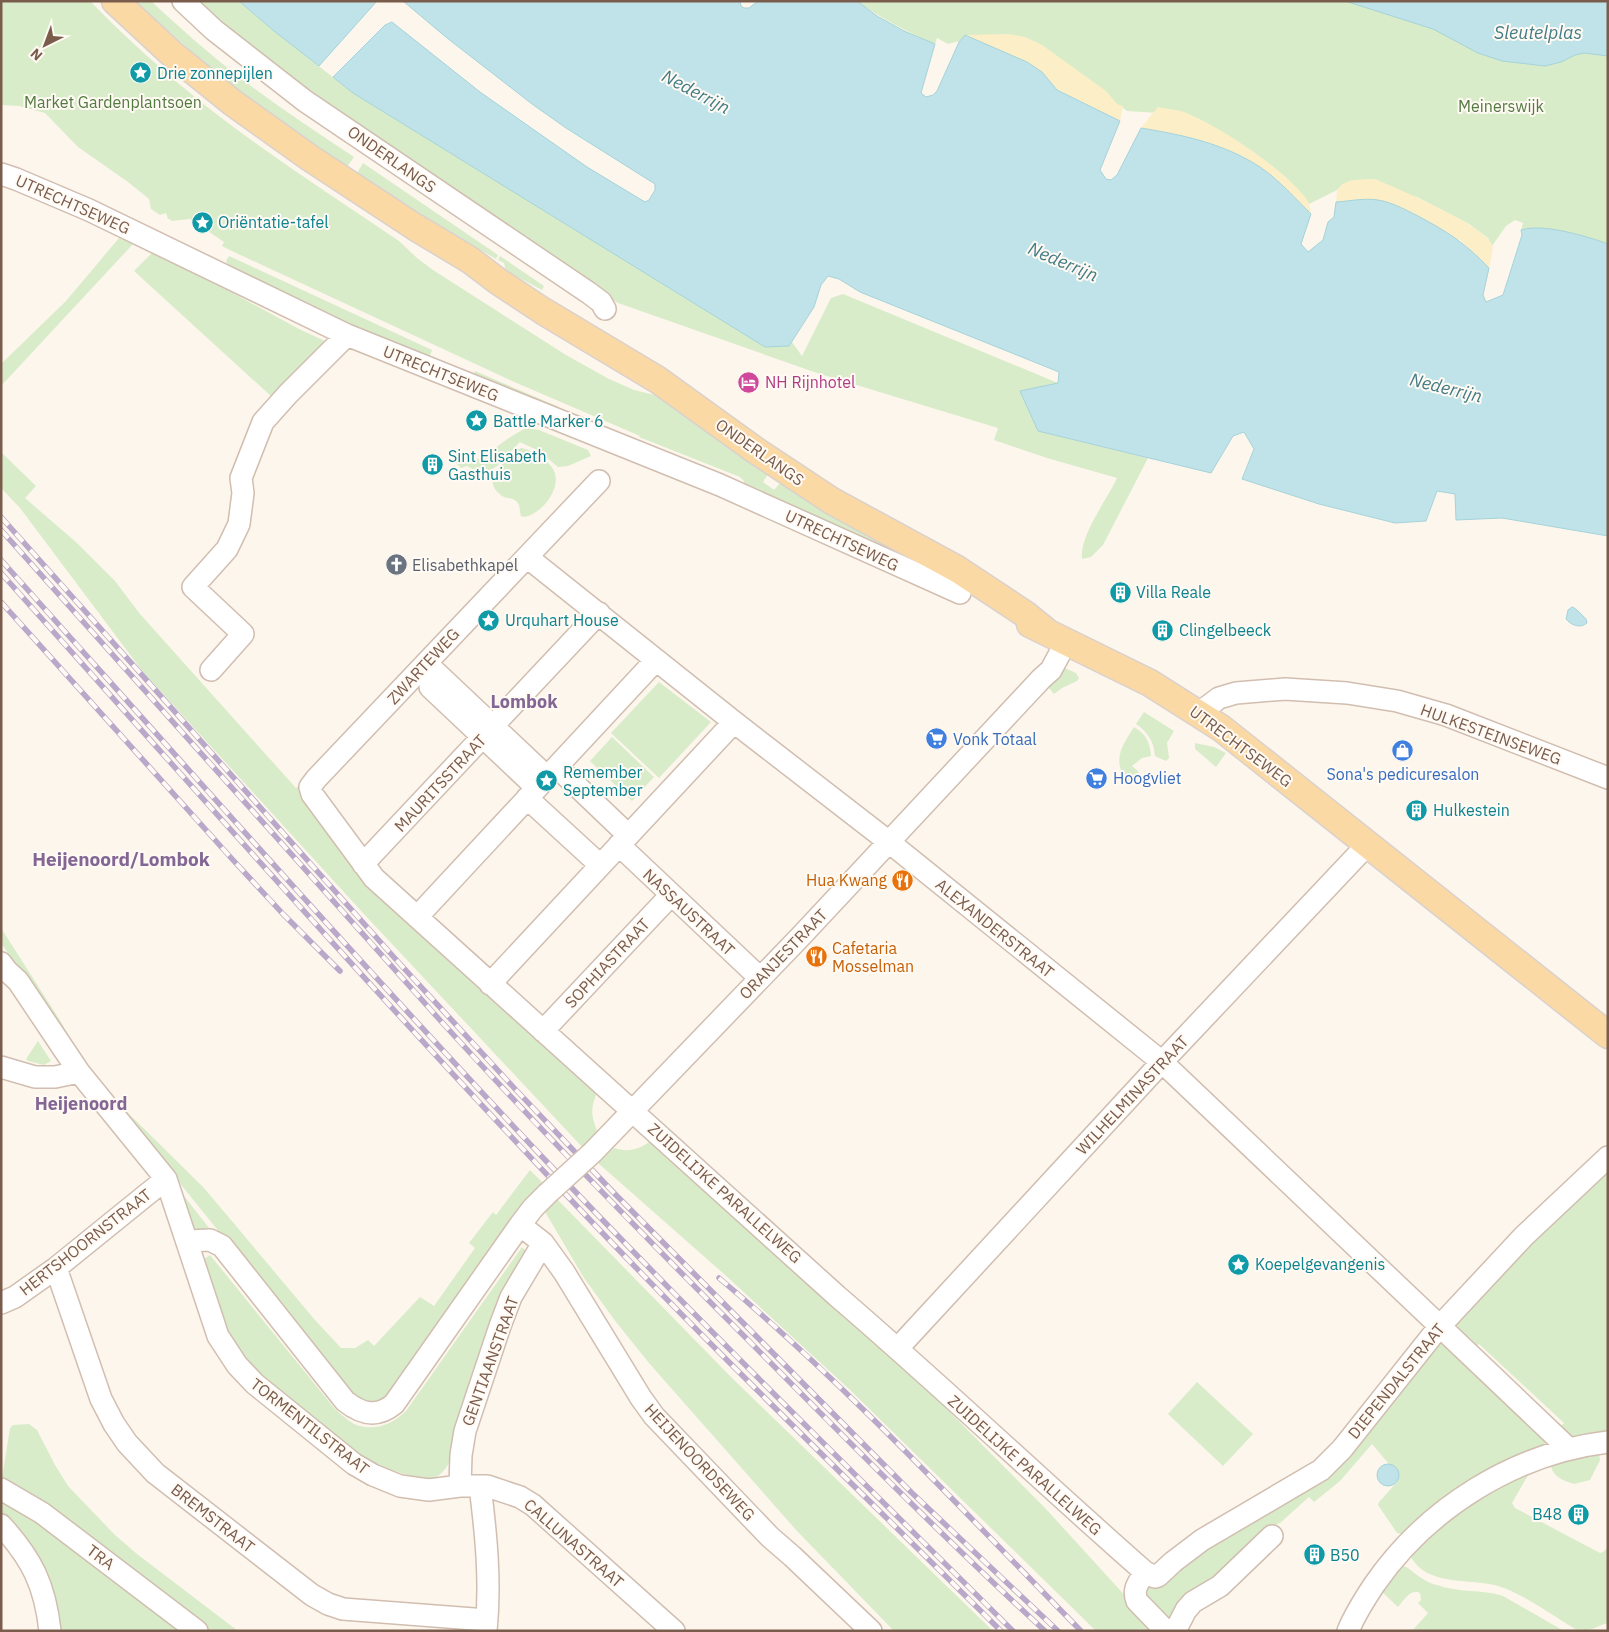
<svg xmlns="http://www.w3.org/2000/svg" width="1609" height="1632" viewBox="0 0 1609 1632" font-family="'IBM Plex Sans',sans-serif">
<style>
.green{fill:#d8ecc9}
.sand{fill:#fcefc7}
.water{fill:#bfe3e8;stroke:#a5d3da}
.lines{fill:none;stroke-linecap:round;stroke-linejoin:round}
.minor-casing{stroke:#d1beb0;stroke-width:24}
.major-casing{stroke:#dad1cd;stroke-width:29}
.minor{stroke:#fff;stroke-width:21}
.major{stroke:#fbd9a5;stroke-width:26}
.rail-casing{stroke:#b9a8c9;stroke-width:5.5}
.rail{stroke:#fffaf3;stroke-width:4;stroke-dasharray:11;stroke-linecap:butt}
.minor-bridge-casing{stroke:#d1beb0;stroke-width:24;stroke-linecap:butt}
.minor-bridge{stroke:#fff;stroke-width:21}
.labels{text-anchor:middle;stroke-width:4;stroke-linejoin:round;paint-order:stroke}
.culture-label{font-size:16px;fill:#0d838f;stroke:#fffaf3;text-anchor:start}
.park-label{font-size:16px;fill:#537a41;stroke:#fffaf3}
.street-label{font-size:16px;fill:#7a5c4d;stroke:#fffaf3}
.hotel-label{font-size:16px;fill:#b23c85;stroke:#fffaf3;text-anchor:start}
.worship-label{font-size:16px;fill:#5b616d;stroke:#fffaf3;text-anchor:start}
.shop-label{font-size:16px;fill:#366cbe;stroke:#fffaf3;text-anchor:start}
.food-label{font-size:16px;fill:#c56008;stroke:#fffaf3;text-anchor:end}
.water-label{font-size:18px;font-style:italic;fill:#437c86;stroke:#fffaf3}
.neighbourhood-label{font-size:18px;font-weight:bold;fill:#846695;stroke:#fffaf3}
.quarter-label{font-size:19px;font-weight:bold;fill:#846695;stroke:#fffaf3}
</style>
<rect width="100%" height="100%" fill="#fdf6ec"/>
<path class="green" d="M1 1H90C126 38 165 73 206 106 267 154 334 197 399 241L417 258 433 270 566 355 609 379 634 390 663 397 768 474 763 482 774 490 780 483 849 525 919 563C860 538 804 508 744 484V481L740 477 639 437 640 436 512 381 236 253 222 246 224 242 190 219 171 221 170 219H168L166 213 160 215 151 209 149 199 128 182 78 147 45 113 19 106 1 105Z
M135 1H151C179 27 208 53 238 76 275 105 315 131 354 157L347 167 219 76Z
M193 1H239L274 31 353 93 765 347 789 346 792 342 802 356 831 298 843 294 1058 383 1038 431 1148 458 1103 545 1091 557 1082 559C1079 536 1107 500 1117 478L1047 458 994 440 998 428 817 373 618 303 344 120Z
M857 1H1608V244C1586 236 1543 223 1521 230L1523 223 1515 220 1506 226 1492 246 1488 238 1469 224 1417 197 1343 184 1337 190 1309 204 1304 196 1175 114 1127 111 1119 105 975 37 948 44 937 38 935 44C907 32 882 19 857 1Z
M363 163 498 255 496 259 436 224 357 173Z
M119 238 133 244 1 386V364L66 301Z
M152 253 229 291 299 329 325 341 320 354 272 397 134 271Z
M229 256 432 350 429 359 372 335 229 268 226 261Z
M500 256 544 286 542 290 506 271 504 263 498 260Z
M475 371 559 407 554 409 473 376Z
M527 428 539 430 588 450 591 456 568 466 558 467 539 451 520 442 497 466 486 473 478 472 467 466 461 468 456 463C464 459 475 462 483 457 498 447 510 435 527 428Z
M521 448C528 449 533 452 539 457 542 459 548 462 551 466 566 484 543 514 524 517L521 516C519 511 521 505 516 501 512 497 507 499 502 496 479 479 504 464 517 450Z
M1 452 36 486 25 498 77 543 115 581 140 614 296 788 299 785 315 807 599 1088C590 1108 590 1115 599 1135L585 1150 363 913 143 672 20 508 1 488Z
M1060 666 1076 673 1079 678 1077 681 1062 688 1054 694 1047 686Z
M659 682 711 722 659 778 611 733Z
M1144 712 1174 731 1167 743 1169 758 1166 761 1155 756C1154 742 1148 732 1136 724Z
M1134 727C1146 734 1150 742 1151 756L1142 758 1132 766 1139 772 1131 784C1110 764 1121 747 1134 727Z
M612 737 654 777 632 801 590 761Z
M1195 743 1214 747 1226 753 1216 767 1195 749Z
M1 928 61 1022 78 1051 77 1053 1 943Z
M38 1041 51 1061 44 1065 28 1061 26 1059Z
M117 1102 204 1188 315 1320 341 1348H355L368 1340 374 1346 420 1297 434 1306 475 1248 469 1243 493 1212 496 1215 530 1170 545 1185 390 1401C372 1408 364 1405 349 1393L166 1166 114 1106Z
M654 1138 906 1368 1046 1509 1129 1600 1161 1631H1096L849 1389 724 1274 598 1163 614 1148C629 1153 642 1149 654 1138Z
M1608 1165V1436C1588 1437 1574 1442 1558 1429L1564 1423 1479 1344 1473 1350 1449 1328 1500 1268Z
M184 1196 213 1233 199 1232 192 1228 182 1197Z
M556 1198 732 1378 993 1631H894L797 1531 649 1363 616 1322 584 1278 544 1210Z
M522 1247 527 1252 454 1452C450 1460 446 1472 436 1477 422 1483 379 1466 365 1459L260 1376 241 1357 225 1331 201 1261 210 1255 335 1409C341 1414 347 1420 354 1424 373 1432 392 1425 406 1411Z
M1439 1335 1546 1439 1543 1450 1407 1535 1397 1533 1378 1505 1379 1502 1397 1482 1399 1473 1392 1465 1389 1464 1372 1444 1340 1481 1314 1502 1309 1497 1280 1523 1277 1524 1218 1583 1170 1622 1141 1592 1143 1587 1306 1486Z
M1197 1382 1253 1434 1223 1466 1168 1414Z
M29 1424 37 1430 55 1465 68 1486 115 1535 137 1554 238 1631H206L1 1484 10 1428 13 1425Z
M1599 1454 1600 1460 1590 1480 1574 1484C1564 1481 1554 1477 1551 1467L1556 1460Z
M1531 1470 1512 1503 1515 1508 1600 1553 1603 1552 1608 1547V1623C1592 1627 1595 1632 1575 1629 1552 1615 1529 1598 1504 1588 1475 1576 1425 1590 1409 1553L1452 1513Z
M1 1495 188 1631H53L1 1518Z
M1400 1565C1410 1567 1414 1574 1423 1579 1427 1582 1432 1584 1437 1585 1458 1593 1482 1589 1503 1596L1564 1631H1412L1428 1613 1418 1603 1421 1600 1420 1593C1411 1588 1404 1600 1398 1607L1379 1589Z"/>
<path class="sand" d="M1008 34 1025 37 1042 45 1106 91 1118 105 1123 106 1120 121 1057 90 1042 72 965 35Z
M1158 107C1166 109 1176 109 1184 112 1219 126 1281 167 1304 196 1309 201 1310 207 1311 214 1295 198 1279 180 1260 167 1223 143 1183 135 1141 128Z
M1375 179C1396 188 1486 226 1492 245 1494 251 1490 261 1489 268L1460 240 1343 202H1336C1337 198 1336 193 1338 190 1344 177 1364 180 1375 179Z"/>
<path class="water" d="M239 1H377L319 66 274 31Z
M403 1H740L741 6 744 8H749L758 1H857L877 16 904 31 935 44 921 93 926 97 933 95 937 91 959 42 965 35 1027 62 1042 72 1057 90 1120 121 1100 170 1106 179 1111 180 1117 175 1141 128C1183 135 1223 143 1260 167 1279 180 1295 198 1311 214L1301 244 1308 252 1323 240 1328 222 1334 217 1336 202C1352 201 1367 197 1383 201 1395 204 1406 210 1418 216 1448 232 1465 243 1489 268L1483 295 1486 302 1503 295 1522 235 1521 230C1543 223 1586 236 1608 244V536L1502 518 1456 520 1455 494 1437 491 1426 521 1395 523 1319 504 1242 479 1254 449 1244 432 1233 436 1211 473 1038 431 1020 391 1058 383 1059 372 860 292 839 279 828 276 821 285 814 307 789 346 765 347 353 93 333 77 385 25 392 22 480 92 587 167 645 202 649 200 655 190V184L566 128 532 104 447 38Z
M1345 1H1608V56L1584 53 1575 55 1561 62 1545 66 1502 61 1478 53 1433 29Z
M1572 607C1575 607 1583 616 1586 619L1587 623C1580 629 1571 625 1566 619L1568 610Z
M1377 1475a11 11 0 1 1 22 0a11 11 0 1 1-22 0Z"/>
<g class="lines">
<defs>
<path id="minor" d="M183 1 214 30 305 101 589 293 601 302 605 309
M1 174 16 179 89 210 347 335 720 485 960 593
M599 481 316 779 310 787 312 794 374 878 837 1296C942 1386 1041 1481 1145 1572L1155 1577 1158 1576 1173 1562 1202 1540 1321 1470 1342 1449 1439 1327 1524 1236 1608 1157
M527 557 734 722 889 842 1162 1062 1569 1449
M426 663 547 777
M211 670 243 634 193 587 227 549 239 524 243 493 241 478 263 422 288 394 347 335
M430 687 537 788
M1199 713 1219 698 1236 693 1285 689 1347 693 1397 701 1446 715 1608 778
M557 767 628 835
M527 798 600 865
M619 845 760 978
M363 864 599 613
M417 917 656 660
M1 963 7 971 18 981 79 1072 166 1179 218 1336 237 1365 255 1384 354 1464 373 1475 400 1486 429 1490 460 1486H487L520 1497 533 1505 674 1631
M490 984 734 722
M543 1031 671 895
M1 1067 35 1077H55L79 1072
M593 1152 802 935 1041 679 1051 670 1066 642
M520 1225 543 1243 564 1272 641 1398 654 1416 770 1537 792 1556 871 1631
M187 1241 210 1240 222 1246 345 1401C361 1414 377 1418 394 1404L520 1225 533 1208 547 1194
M56 1268 101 1399 114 1424 127 1443 155 1473 312 1595 328 1604 343 1609 487 1620
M1 1303 15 1297 56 1268 166 1179
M898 1348 1162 1062 1368 844
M460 1486 461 1455 465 1431 500 1326 511 1297 543 1243
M480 1486C486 1534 491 1582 486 1631
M1 1489 42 1513 197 1631
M1 1525C32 1559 45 1585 50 1631
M1145 1572C1139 1582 1132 1589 1137 1601L1166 1631
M1175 1631 1186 1610 1193 1602 1220 1586 1272 1536
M1348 1631C1355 1614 1364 1600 1374 1585 1427 1508 1515 1453 1608 1442"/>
<path id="major" d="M115 1 171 53 233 103 310 158 415 227 470 260 499 282 543 311 658 380 755 450 832 501 957 569 1025 614 1046 631
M1030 624 1150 683 1221 728 1608 1035"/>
</defs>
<use href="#minor" class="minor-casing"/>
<use href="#major" class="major-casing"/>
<use href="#minor" class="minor"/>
<use href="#major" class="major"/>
<defs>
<path id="rail" d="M1 517 400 964 516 1090 615 1194 912 1493 1058 1631
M1 530 439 1019C540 1130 645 1237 751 1343 848 1441 944 1538 1045 1631
M1 560C182 762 362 966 548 1163 700 1323 857 1476 1013 1631
M1 573C190 784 377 996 572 1201 711 1348 857 1488 1001 1631
M1 602 233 860 283 914 340 971
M719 1278C848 1386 963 1511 1081 1631"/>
</defs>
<use href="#rail" class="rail-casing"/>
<use href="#rail" class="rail"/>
<defs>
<path id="minor-bridge" d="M547 1194 593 1152"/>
</defs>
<use href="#minor-bridge" class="minor-bridge-casing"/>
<use href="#minor-bridge" class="minor-bridge"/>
</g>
<defs>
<symbol id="sight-disc" viewBox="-11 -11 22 22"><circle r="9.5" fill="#0f9aa8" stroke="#fffaf3"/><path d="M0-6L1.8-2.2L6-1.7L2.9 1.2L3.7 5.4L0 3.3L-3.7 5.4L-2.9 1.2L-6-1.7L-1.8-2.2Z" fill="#fff"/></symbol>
<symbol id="hotel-disc" viewBox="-11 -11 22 22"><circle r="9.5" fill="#d1479c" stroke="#fffaf3"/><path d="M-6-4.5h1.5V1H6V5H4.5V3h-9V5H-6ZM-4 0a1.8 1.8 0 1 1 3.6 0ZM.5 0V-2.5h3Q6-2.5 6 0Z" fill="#fff"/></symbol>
<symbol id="building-disc" viewBox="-11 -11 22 22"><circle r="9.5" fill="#0f9aa8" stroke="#fffaf3"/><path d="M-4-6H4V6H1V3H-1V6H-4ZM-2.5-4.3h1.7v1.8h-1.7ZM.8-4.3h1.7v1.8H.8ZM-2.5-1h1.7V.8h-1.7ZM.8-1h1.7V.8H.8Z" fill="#fff"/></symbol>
<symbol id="church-disc" viewBox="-11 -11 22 22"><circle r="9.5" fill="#6b7280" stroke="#fffaf3"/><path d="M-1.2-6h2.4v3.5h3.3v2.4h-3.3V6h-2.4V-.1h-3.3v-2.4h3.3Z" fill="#fff"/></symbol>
<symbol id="supermarket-disc" viewBox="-11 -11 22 22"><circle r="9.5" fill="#3f7fe0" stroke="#fffaf3"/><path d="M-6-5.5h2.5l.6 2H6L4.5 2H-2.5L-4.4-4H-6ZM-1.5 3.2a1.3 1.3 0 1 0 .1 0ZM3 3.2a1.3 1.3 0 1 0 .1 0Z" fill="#fff"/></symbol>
<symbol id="shop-disc" viewBox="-11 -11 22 22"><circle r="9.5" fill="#3f7fe0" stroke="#fffaf3"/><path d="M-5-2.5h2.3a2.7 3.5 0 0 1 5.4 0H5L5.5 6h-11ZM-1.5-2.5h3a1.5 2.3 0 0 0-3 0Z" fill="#fff"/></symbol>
<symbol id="restaurant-disc" viewBox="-11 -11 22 22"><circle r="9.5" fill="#e8710a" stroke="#fffaf3"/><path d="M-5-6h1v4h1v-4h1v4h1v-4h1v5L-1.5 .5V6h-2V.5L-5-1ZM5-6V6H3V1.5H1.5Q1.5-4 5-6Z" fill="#fff"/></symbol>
</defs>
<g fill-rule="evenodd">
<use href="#sight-disc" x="128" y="60" width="25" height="25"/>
<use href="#sight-disc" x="190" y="210" width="25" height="25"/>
<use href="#hotel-disc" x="736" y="370" width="25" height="25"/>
<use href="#sight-disc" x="464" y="408" width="25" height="25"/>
<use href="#building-disc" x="420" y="452" width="25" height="25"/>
<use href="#church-disc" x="384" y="552" width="25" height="25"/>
<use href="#building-disc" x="1108" y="580" width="25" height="25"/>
<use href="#sight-disc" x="476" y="608" width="25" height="25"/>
<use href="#building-disc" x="1150" y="618" width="25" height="25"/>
<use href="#supermarket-disc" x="924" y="726" width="25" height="25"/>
<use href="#shop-disc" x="1390" y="738" width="25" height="25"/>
<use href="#supermarket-disc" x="1084" y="766" width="25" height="25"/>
<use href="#sight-disc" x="534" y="768" width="25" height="25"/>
<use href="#building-disc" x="1404" y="798" width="25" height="25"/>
<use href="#restaurant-disc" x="890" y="868" width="25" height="25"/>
<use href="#restaurant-disc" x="804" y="944" width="25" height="25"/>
<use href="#sight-disc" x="1226" y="1252" width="25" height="25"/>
<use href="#building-disc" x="1566" y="1502" width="25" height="25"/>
<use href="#building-disc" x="1302" y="1542" width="25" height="25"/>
</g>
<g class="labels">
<g class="culture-label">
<text x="157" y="79">Drie zonnepijlen</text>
<text x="218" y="228">Oriëntatie-tafel</text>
<text x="493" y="427">Battle Marker 6</text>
<text x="448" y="462">Sint Elisabeth<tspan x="448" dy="18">Gasthuis</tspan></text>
<text x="1136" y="598">Villa Reale</text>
<text x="505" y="626">Urquhart House</text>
<text x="1179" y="636">Clingelbeeck</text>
<text x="563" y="778">Remember<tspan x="563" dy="18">September</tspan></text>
<text x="1433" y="816">Hulkestein</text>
<text x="1255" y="1270">Koepelgevangenis</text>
<text x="1562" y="1520" text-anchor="end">B48</text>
<text x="1330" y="1561">B50</text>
</g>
<g class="park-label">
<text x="113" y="108">Market Gardenplantsoen</text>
<text x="1501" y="112">Meinerswijk</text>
</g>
<g class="street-label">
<text transform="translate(392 159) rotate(35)" y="6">ONDERLANGS</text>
<text transform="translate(73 204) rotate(24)" y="6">UTRECHTSEWEG</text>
<text transform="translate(441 373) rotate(22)" y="6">UTRECHTSEWEG</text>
<text transform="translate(760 452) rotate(35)" y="6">ONDERLANGS</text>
<text transform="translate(842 540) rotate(25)" y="6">UTRECHTSEWEG</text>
<text transform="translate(423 666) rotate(-47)" y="6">ZWARTEWEG</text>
<text transform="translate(1491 734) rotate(20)" y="6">HULKESTEINSEWEG</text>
<text transform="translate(1241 746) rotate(37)" y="6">UTRECHTSEWEG</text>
<text transform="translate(440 783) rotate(-47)" y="6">MAURITSSTRAAT</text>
<text transform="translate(689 912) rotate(43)" y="6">NASSAUSTRAAT</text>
<text transform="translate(995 928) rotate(39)" y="6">ALEXANDERSTRAAT</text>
<text transform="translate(783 954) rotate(-46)" y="6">ORANJESTRAAT</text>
<text transform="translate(607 963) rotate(-47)" y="6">SOPHIASTRAAT</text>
<text transform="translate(1132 1095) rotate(-47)" y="6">WILHELMINASTRAAT</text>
<text transform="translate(725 1193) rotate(42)" y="6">ZUIDELIJKE PARALLELWEG</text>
<text transform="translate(85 1242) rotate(-38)" y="6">HERTSHOORNSTRAAT</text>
<text transform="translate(490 1361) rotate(-70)" y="6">GENTIAANSTRAAT</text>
<text transform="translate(1396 1381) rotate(-51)" y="6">DIEPENDALSTRAAT</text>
<text transform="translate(310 1426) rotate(38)" y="6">TORMENTILSTRAAT</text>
<text transform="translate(700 1462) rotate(47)" y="6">HEIJENOORDSEWEG</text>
<text transform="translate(1025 1465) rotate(42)" y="6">ZUIDELIJKE PARALLELWEG</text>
<text transform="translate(213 1518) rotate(38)" y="6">BREMSTRAAT</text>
<text transform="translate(574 1543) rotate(41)" y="6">CALLUNASTRAAT</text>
<text transform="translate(101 1557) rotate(37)" y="6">TRA</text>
</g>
<g class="hotel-label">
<text x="765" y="388">NH Rijnhotel</text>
</g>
<g class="worship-label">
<text x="412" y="571">Elisabethkapel</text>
</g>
<g class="shop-label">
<text x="953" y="745">Vonk Totaal</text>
<text x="1403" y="780" text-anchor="middle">Sona's pedicuresalon</text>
<text x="1113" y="784">Hoogvliet</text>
</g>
<g class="food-label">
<text x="887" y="886">Hua Kwang</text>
<text x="832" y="954" text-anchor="start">Cafetaria<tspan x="832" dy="18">Mosselman</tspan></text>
</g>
<g class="water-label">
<text x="1538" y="39">Sleutelplas</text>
<text transform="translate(696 92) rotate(28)" y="6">Nederrijn</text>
<text transform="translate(1063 262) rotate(23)" y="6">Nederrijn</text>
<text transform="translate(1446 388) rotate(14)" y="6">Nederrijn</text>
</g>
<g class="neighbourhood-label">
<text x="524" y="708">Lombok</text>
<text x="81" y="1110">Heijenoord</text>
</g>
<g class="quarter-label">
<text x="121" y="866">Heijenoord/Lombok</text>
</g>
</g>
<rect width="1609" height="1632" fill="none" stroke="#7a5c4d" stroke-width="5"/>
<g transform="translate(45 45) rotate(222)" stroke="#fffaf3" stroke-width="4" paint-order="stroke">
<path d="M0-4L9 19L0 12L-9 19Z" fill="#7a5c4d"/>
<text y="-8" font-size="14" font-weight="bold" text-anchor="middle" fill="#7a5c4d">N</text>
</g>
</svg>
